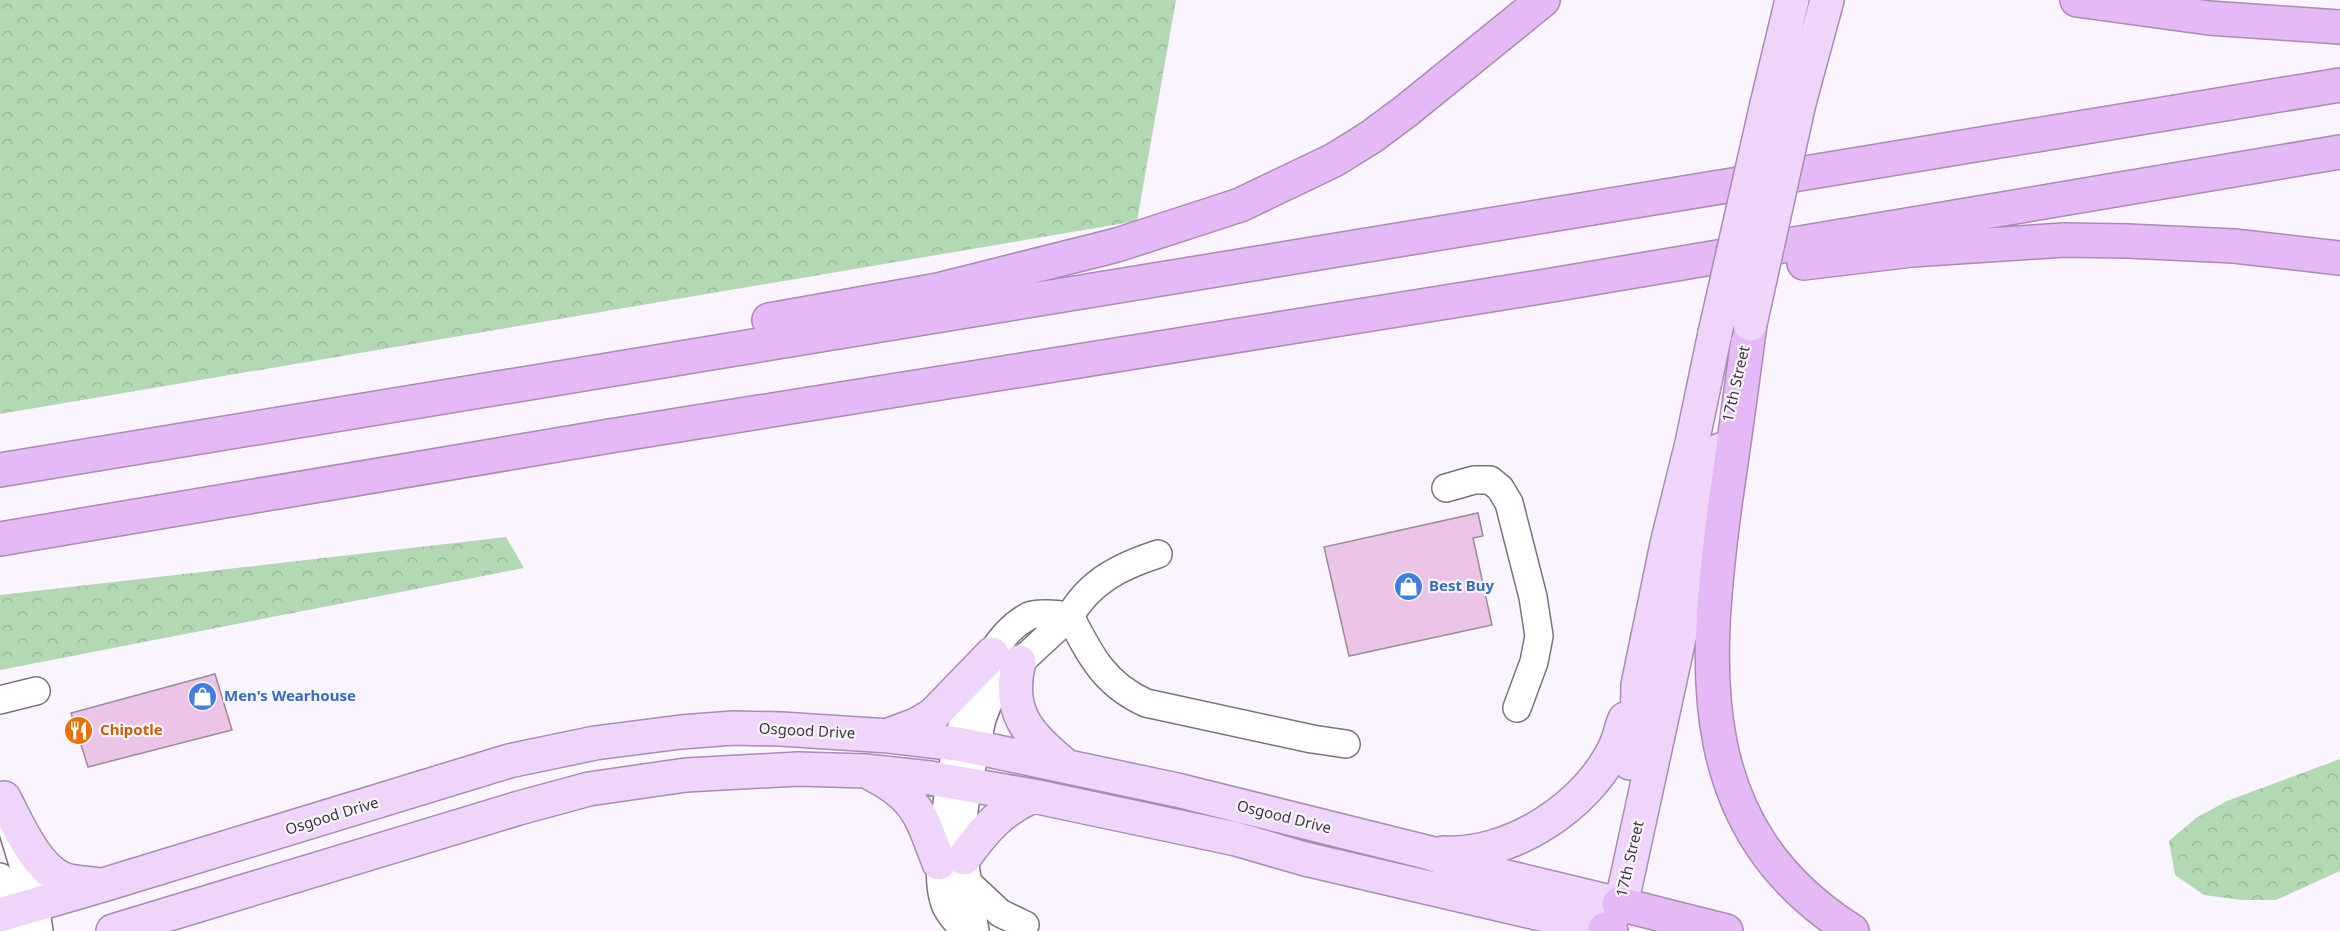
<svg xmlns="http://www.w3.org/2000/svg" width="2340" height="931" viewBox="0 0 2340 931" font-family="'Noto Sans',sans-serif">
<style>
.forest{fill:url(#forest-crowns)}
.building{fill:#ebc4e7;stroke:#988d97;stroke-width:1.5}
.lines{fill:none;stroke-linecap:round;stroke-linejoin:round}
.minor-casing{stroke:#7a737f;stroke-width:30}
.major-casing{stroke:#a88cb4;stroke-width:36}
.highway-casing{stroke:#a88cb4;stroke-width:36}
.minor{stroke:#fff;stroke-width:27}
.major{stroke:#efd5f9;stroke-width:33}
.highway{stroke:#e4b9f5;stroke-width:33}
.major-bridge-casing{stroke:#a88cb4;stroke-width:36;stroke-linecap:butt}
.major-bridge{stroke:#efd5f9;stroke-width:33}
.labels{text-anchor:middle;stroke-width:4.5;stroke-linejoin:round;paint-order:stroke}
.street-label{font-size:15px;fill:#3a373c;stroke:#faf4ff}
.shop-label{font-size:15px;font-weight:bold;fill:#366cbe;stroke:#faf4ff;text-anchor:start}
.food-label{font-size:15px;font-weight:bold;fill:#c56008;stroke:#faf4ff;text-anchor:start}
</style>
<defs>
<pattern id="forest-crowns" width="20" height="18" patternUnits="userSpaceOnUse" patternTransform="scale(1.5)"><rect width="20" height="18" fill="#b3d8b4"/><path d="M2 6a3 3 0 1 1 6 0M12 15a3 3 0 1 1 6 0" fill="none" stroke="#9bba9c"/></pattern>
</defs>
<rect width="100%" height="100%" fill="#faf4ff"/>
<path class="forest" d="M0 0H1176L1137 221 0 414Z
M506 537 524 568 0 670V595Z
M2340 759V871L2276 900H2242L2204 895 2175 875 2169 841 2196 818 2227 801Z"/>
<path class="building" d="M1478 513 1483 536 1473 538 1492 625 1349 656 1324 547Z
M215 674 232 730 88 767 71 713Z"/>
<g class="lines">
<defs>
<path id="minor" d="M1446 488 1474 480H1490L1500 488 1509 503 1533 597 1539 636 1534 662 1517 708
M1158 554C1121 566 1090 581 1070 616 1090 655 1104 684 1146 703L1312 739 1346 744
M0 700 36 691
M12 828 35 904 39 931
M0 877 11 911 14 931
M968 883 1000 913 1025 925
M965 931C958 923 947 912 944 901 938 880 941 860 943 838 949 776 967 648 1029 616 1037 612 1061 615 1070 616
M975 931 973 919 968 904V883L960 837 968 784 982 719 992 693 1004 677 1070 616"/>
<path id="major" d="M1799 103 1827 0
M1767 104 1792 0
M1019 662C1006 712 1029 736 1065 765
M889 735 916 725 933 715 992 654
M1630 763 1637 733 1638 685 1667 544 1692 443 1715 333
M872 774C919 798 921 817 939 863
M4 798C17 823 37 871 66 880 76 883 88 883 99 885
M1443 853C1510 857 1589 806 1616 745 1620 737 1621 727 1625 719
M964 858C984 830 1001 810 1033 796
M0 915 103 885 509 761 595 743 681 732 733 728 781 729 889 736 957 744 993 751 1177 790 1430 853 1486 872 1619 904
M1609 922 1619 904 1625 887 1720 450
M113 931 519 808 589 789 686 775 798 769 865 771 930 778 1033 796 1236 839 1305 859 1605 929"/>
<path id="highway" d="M2077 0 2209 18 2340 27
M1804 263 1912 250 2064 240 2127 241 2234 246 2340 258
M769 320 938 290 1117 245 1240 205 1334 160 1371 137 1406 111 1543 0
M1750 324C1742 384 1734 444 1725 504 1703 671 1691 829 1852 931
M0 470 2340 85
M0 539 610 436 1546 286 2340 152
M1619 904 1726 931
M1605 929 1611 931"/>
</defs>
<use href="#minor" class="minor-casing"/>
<use href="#major" class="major-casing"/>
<use href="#highway" class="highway-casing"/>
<use href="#minor" class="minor"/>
<use href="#major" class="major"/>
<use href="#highway" class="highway"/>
<defs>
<path id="major-bridge" d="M1750 324 1799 103
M1715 333 1767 104"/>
</defs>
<use href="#major-bridge" class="major-bridge-casing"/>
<use href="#major-bridge" class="major-bridge"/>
</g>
<defs>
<symbol id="shop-disc" viewBox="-11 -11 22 22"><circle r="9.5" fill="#3f7fe0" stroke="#faf4ff"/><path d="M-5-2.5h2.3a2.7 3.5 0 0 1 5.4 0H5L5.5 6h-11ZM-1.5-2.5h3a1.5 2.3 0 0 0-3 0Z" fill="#fff"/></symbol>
<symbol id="restaurant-disc" viewBox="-11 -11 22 22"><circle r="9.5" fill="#e8710a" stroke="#faf4ff"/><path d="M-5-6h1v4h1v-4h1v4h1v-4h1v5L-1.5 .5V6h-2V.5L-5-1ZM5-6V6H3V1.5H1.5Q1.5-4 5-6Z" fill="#fff"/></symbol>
</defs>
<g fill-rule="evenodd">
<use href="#shop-disc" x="1392" y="570" width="33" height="33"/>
<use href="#shop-disc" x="186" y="680" width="33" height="33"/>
<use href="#restaurant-disc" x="62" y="714" width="33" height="33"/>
</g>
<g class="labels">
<g class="street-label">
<text transform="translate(1736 384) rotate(-77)" y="5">17th Street</text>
<text transform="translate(807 731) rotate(3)" y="5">Osgood Drive</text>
<text transform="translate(332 816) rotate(-17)" y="5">Osgood Drive</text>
<text transform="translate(1284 817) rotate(14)" y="5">Osgood Drive</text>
<text transform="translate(1630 859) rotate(-77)" y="5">17th Street</text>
</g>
<g class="shop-label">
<text x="1429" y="591">Best Buy</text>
<text x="224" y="701">Men's Wearhouse</text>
</g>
<g class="food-label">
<text x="100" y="735">Chipotle</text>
</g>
</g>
</svg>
